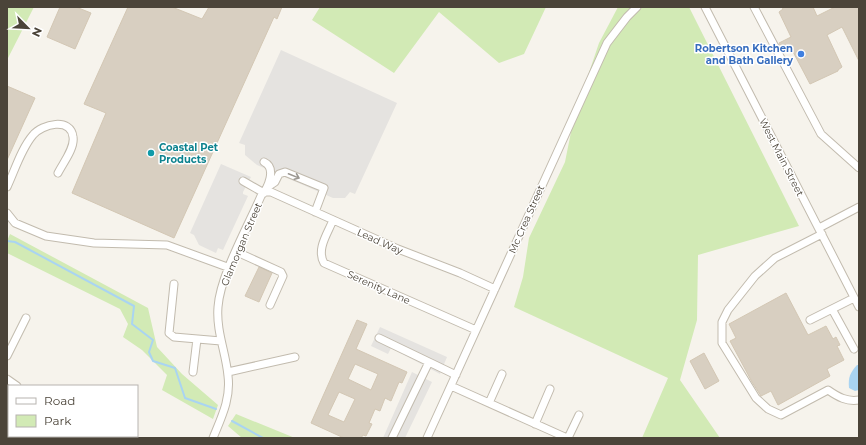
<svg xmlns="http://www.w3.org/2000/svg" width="866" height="445" viewBox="0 0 866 445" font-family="Montserrat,sans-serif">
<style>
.green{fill:#d2eab5}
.parking{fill:#e5e3e0}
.water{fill:#a9d4f2}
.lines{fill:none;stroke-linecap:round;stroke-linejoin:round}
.stream{stroke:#a9d4f2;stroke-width:2}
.building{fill:#d8cfc1;stroke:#d3c7b4;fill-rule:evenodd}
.minor-casing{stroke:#c2bbae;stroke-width:9}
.minor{stroke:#fff;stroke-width:7}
.oneway{stroke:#9c9892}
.shop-dot{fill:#3f7fe0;stroke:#fff;stroke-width:1.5}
.culture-dot{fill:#0f9aa8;stroke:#fff;stroke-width:1.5}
.labels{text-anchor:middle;stroke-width:3;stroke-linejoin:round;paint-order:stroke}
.shop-label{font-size:10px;font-weight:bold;fill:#366cbe;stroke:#fff;text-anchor:end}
.culture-label{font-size:10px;font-weight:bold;fill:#0d838f;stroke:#fff;text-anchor:start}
.street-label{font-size:10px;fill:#4b4439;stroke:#fff}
</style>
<rect width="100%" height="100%" fill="#f6f3ec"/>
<path class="green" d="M7 7H34L7 60Z
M320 7H546L524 54 499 63 439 12 394 73 312 20Z
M618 7H689L799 226 698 255 697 320 680 380 720 438H642L668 378 514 307 523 277 529 238 565 162 574 117 599 43Z
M10 234 148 308 157 347 182 374 218 405 213 419 162 390 167 375 142 350 123 337 128 324 120 309 7 253V241Z
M236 414 295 438H242L228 426Z"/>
<path class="parking" d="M281 50 397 103 355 194 350 192 345 198H333L257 165 245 155V145L239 143Z
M221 164 251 177 243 192V194L248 196 223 250 218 248 216 253 199 245 194 235 190 233Z
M380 327 447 357 440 374 391 348 388 354 371 346Z
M412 372 432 382 405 438H383Z"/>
<path class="water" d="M857 365H859V390L855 391 849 388C848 377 850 373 857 365Z"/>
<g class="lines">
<path class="stream" d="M7 241 15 242 134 306 132 324 153 340 149 352 153 361 175 368 185 398 216 409
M232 421 263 438"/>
</g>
<path class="building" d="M60 7H76L91 13 75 49 47 37Z
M128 7H172L202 19 209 7H282L277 19 274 17 174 238 72 193 106 113 84 104Z
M782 7H813L817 16 835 7H859V61L842 27 827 35 842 67 838 70V71L810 84 791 48 783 52 779 43 791 37 779 12 783 9Z
M7 86 35 98 7 160Z
M259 267 272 273 259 302 245 296Z
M786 293 808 335 826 326 833 339 836 337 840 345 837 346 844 360 827 369 830 376 778 405 771 391 761 396 752 382 730 341 736 338 729 324Z
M357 320 367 324 356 349 407 372 402 383 399 382 391 401 385 398 380 411 375 409 369 423 372 424 366 436 363 435 361 438H344L311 423ZM355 364 378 374 371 390 348 379ZM339 392 355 399 344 422 328 415Z
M704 353 719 381 705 389 690 361Z"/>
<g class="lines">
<defs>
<path id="minor" d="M705 7 859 307
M754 7 821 134 859 168
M243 181 264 193
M269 186 275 182 279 174 285 172 324 188 315 212
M7 187C15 170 21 149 33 135 42 124 71 117 73 137 75 148 63 163 58 173
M265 192H271L398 249 460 273 495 289
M7 213 15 223 46 236 94 243 167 245 230 268
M333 220C328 233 316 249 324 263L476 330
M819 228 859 207
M822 234 775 258 755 276 728 310 722 322V343L756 398 768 409 781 415 828 390C838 397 847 402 859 400
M237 252 281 272 283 276 270 305
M174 284 169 333 174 337 221 341
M832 309 854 349
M810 320 854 298
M379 338 456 375
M7 356 26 318
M193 372 197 339
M228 372 295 357
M7 379 17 386
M451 386 567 438
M489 403 502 374
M535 424 550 389
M105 436 110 438
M213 438C221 418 231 399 228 376 226 353 216 331 218 307 220 276 248 226 261 196 268 188 277 168 264 162
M392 438 429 362
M427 438 607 43 627 17 637 7
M568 438 579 415"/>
</defs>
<use href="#minor" class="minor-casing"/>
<use href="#minor" class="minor"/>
</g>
<defs><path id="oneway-shaft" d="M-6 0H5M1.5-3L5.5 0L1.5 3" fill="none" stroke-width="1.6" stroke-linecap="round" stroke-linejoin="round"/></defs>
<use class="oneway" href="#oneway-shaft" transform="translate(294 176) rotate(22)"/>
<circle class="shop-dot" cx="801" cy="54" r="4"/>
<circle class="culture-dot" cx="151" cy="153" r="4"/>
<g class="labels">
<g class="shop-label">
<text x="793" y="52">Robertson Kitchen<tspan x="793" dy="12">and Bath Gallery</tspan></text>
</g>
<g class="culture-label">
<text x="159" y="151">Coastal Pet<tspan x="159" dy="12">Products</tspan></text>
</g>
<g class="street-label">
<text transform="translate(782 157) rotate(63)" y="4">West Main Street</text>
<text transform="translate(526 219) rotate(-66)" y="4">Mc Crea Street</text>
<text transform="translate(380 241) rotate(24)" y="4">Lead Way</text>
<text transform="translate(241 244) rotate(-67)" y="4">Glamorgan Street</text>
<text transform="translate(379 287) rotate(24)" y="4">Serenity Lane</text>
</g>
</g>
<rect width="866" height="445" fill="none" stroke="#4b4439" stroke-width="16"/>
<rect x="8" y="385" width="130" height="52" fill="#ffffff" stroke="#b7b4b0"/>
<rect x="16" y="398" width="20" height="6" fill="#ffffff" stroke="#b7b4b0"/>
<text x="44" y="405" font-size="12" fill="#4b4439">Road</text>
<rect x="16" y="415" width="20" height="12" fill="#d2eab5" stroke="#b7b4b0"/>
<text x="44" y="425" font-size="12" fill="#4b4439">Park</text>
<g transform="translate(28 28) rotate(114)" stroke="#ffffff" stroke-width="3" paint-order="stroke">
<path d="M0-3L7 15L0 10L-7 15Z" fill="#4b4439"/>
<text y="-6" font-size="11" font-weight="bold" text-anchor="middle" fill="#4b4439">N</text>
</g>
</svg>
